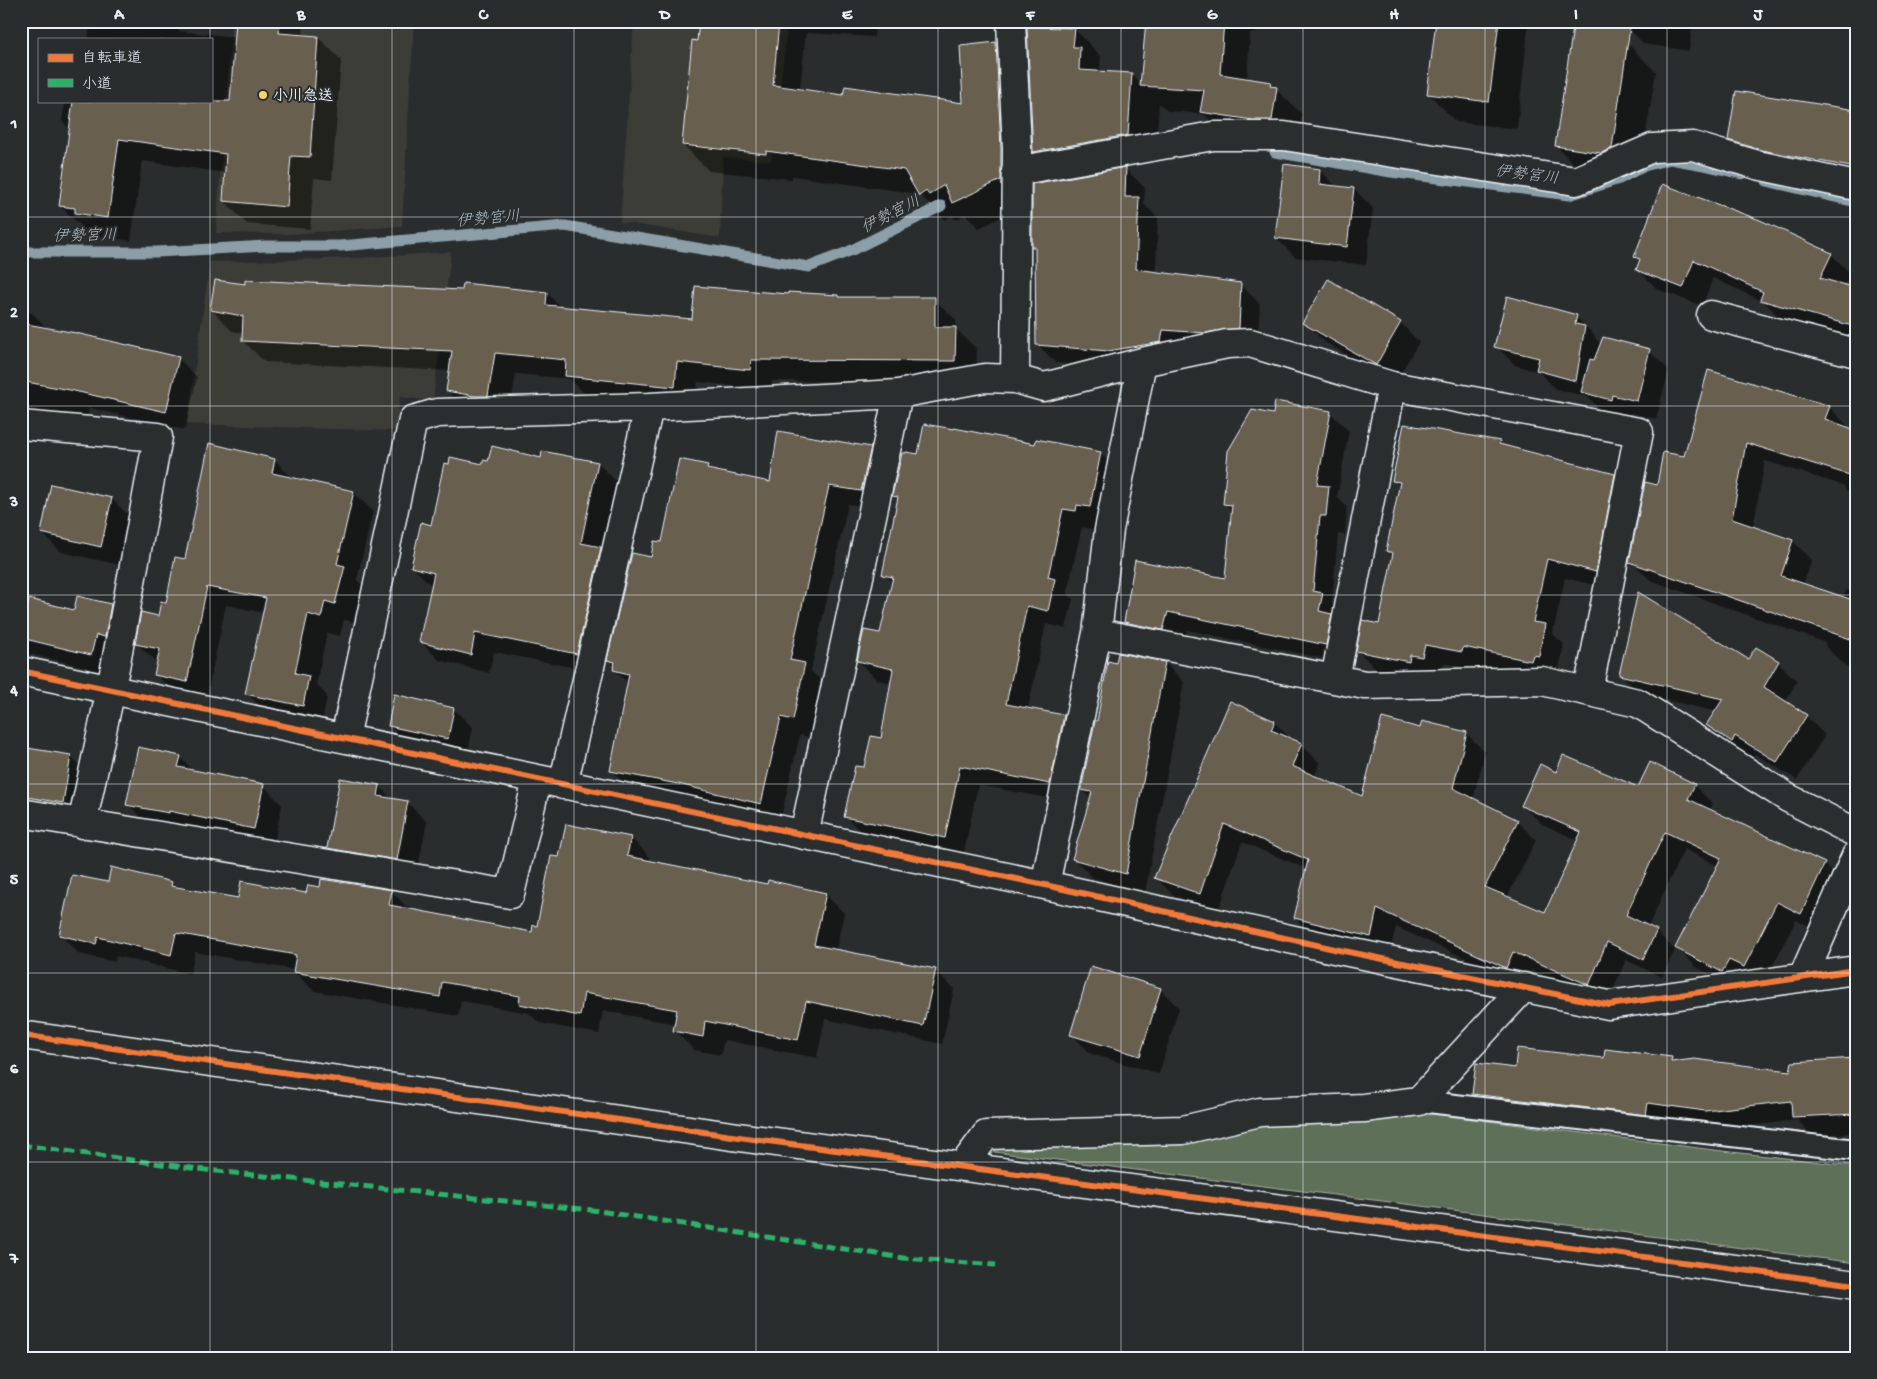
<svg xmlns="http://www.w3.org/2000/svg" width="1877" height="1379" viewBox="0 0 1877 1379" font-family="'Gochi Hand','Klee One',sans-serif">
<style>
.built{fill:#3d3c38}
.green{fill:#5f7059;stroke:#a4b0a8}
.shadow{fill:#0007}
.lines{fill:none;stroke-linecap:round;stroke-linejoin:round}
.stream{stroke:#8c9ea8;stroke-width:11}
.building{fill:#695e50;stroke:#e8f1f8}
.service-casing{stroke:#e8f1f8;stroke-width:24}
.minor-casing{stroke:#e8f1f8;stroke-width:31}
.service{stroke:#2a2d2e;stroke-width:20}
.minor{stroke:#2a2d2e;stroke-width:28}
.quiet{stroke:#2db169;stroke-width:5;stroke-dasharray:10 5;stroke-linecap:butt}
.cycleway-casing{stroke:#2a2d2e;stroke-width:9}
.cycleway{stroke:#f17a3a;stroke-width:6}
.grid{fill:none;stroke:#e8f1f8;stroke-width:1;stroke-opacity:0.55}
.poi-dot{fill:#ffd166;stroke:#2a2d2e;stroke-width:2}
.labels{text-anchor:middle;stroke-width:4;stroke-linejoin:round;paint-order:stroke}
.poi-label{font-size:15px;font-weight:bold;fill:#e8f1f8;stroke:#2a2d2e;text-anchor:start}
.water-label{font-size:16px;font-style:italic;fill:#abbac3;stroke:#2a2d2e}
.neatline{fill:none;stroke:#e8f1f8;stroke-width:2}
.grid-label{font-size:16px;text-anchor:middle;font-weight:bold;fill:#e8f1f8}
</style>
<rect width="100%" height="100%" fill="#2a2d2e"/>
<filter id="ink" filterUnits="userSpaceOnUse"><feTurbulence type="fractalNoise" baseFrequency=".02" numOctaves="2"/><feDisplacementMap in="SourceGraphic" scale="10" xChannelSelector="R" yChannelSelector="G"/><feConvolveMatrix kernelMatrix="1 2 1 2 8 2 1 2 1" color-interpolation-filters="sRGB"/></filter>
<g filter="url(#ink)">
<path class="built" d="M232 21H414L402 226 289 234 216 233Z
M634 21H788L771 161 723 157 720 238 620 222Z
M451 252 433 401 400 397 396 431 187 424 210 262 358 258Z"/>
<path class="green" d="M1434 1114 1714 1150 1856 1166V1263L1453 1210 994 1152 997 1146 1264 1123 1373 1118Z"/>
<path class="shadow" d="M91 21H180L179 31 236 37 237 21H304L303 36 318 37 341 60 332 180 314 178 310 229 247 224 224 201 226 173 142 161 131 241 99 236 94 230 84 229 60 206 70 130 62 121 65 101H211V39H88Z
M700 21H875L874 37 806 33 800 90 844 96 964 104 996 44 1022 69 1026 206 979 228 965 214 956 220 952 216 945 220 919 194 792 176V179L709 171 683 145Z
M1147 21H1257L1256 33H1250L1247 80 1270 84 1302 114 1298 146 1228 138 1204 114 1167 111 1159 103 1155 162 1124 167 1145 188 1144 204 1158 218 1156 273 1240 284 1260 304 1257 347 1128 369 1056 363 1037 344 1036 249 1033 246 1062 180 1034 152 1075 29 1101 56 1100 69 1104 73 1132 74 1141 84Z
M1437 21H1529L1517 129 1456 122 1428 93Z
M1621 21H1693L1689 51 1644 44Z
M1627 43 1656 72 1639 176 1630 181 1584 174 1556 146Z
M1856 111V188L1754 165 1729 140Z
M1320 170 1337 187 1354 189 1373 208 1366 265 1295 257 1276 238Z
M1831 254 1850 273 1844 286 1856 290V340L1780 318 1764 302 1713 278 1702 306 1657 289 1638 270 1641 262 1635 256Z
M246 285 547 293 561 307 693 321 839 299H934L956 320V329L977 349 976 382 772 381 771 390 698 382 695 407 588 397 570 379 516 374 509 416 468 412 447 391 451 371 265 362 243 341 244 333 232 331 211 309Z
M21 311 32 313 49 330 178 358 197 377 185 430 89 408 87 421 21 409Z
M1576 317 1595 336V338L1601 344 1649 351 1669 370 1656 419 1631 413 1630 418 1601 411 1588 397 1556 389 1539 372 1515 365 1496 346Z
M1304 322H1400L1419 342 1395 383 1323 341Z
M1829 407 1848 426 1847 428 1856 433V500L1844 488 1845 486 1765 461 1753 528 1793 541 1812 560 1803 585 1843 598 1846 590 1856 593V670L1844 665 1825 646 1826 643 1650 580 1631 561 1658 486 1685 457Z
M1330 412 1349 431 1337 497 1347 507 1345 535 1338 534 1332 604 1342 614 1345 663 1187 630 1182 648 1144 641 1125 622 1227 580 1233 512 1225 504 1274 415Z
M1499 442 1503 446 1614 475 1633 494 1614 590 1565 578 1553 634 1564 644 1558 674 1550 680 1482 665 1481 671 1444 663 1441 676 1427 681 1377 670 1358 651 1380 625 1394 557 1387 551 1400 487 1394 480Z
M1036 446 1100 453 1119 472 1109 525 1095 523 1094 530 1082 527 1067 593 1073 599 1066 629 1046 624 1028 709 1064 716 1083 735 1069 802 978 785 963 857 865 836 846 817 865 769 882 739 892 683 877 680 858 661 881 635 893 583 884 574 899 501 894 496 919 456Z
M870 448 889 467 880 509 848 504 811 671 824 683 812 738 800 735 780 822 631 790 612 771 629 684 614 670 615 666 609 660 652 558 663 544 707 466 713 472 771 484Z
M542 459 598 463 617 482 602 550 620 567 596 672 494 652 489 673 439 660 420 641 432 586 412 567 432 526 484 465Z
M275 460 293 479 353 492 373 511 357 580 363 586 354 622 344 620 340 636 327 633 316 684 327 696 322 724 266 713 247 693 264 613 226 605 206 700 175 693 155 674 158 663 137 644 159 617 167 604 185 561Z
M112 499 131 518 120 565 61 552 42 533Z
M21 599 75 611 110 605 129 624 110 673 21 652Z
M1749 661 1778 662 1797 681 1785 702 1806 716 1825 735 1797 780 1755 754 1751 760 1727 744 1708 725 1717 712 1640 694 1621 674Z
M1165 663 1184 682 1145 893 1093 878 1074 859 1091 799 1082 790 1098 722 1117 664Z
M454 709 473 728 467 757 408 745 389 726Z
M1274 722 1293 741 1301 744 1320 763 1314 777 1363 797 1421 730 1466 733 1485 752 1473 800 1517 821 1536 840 1507 898 1545 914 1579 841 1542 824 1523 806 1557 774 1639 789 1694 785 1713 804 1710 810 1824 864 1843 883 1820 931 1796 920 1763 985 1741 990 1696 967 1677 948 1718 866 1684 849 1648 927 1656 931 1675 950 1662 977 1626 960 1608 1002 1531 970 1525 985 1396 927 1389 955 1314 937 1295 918 1307 869 1242 842 1218 912 1174 896 1156 878Z
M21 748 70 756 89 775 82 821 21 811Z
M180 757 194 771 263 785 282 805 273 848 147 823 128 804Z
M379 786 393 800 408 803 427 822 416 878 347 866 328 847Z
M631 838 650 857 649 862 768 886 825 894 844 913 836 950 935 970 954 989 942 1044 825 1019 817 1058 724 1040 721 1055 694 1050 675 1031 676 1024 603 1011 599 1034 539 1023 529 1013 461 1001 458 1016 314 991 294 972 295 970 195 952 190 974 116 956 115 962 79 954 60 935 109 884 172 883 177 888 239 900 308 894 321 888 391 891 410 910 533 934 538 927 560 859Z
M1160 989 1179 1008 1159 1074 1091 1054 1071 1034Z
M1671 1058 1676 1063 1791 1072 1856 1059V1133L1812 1135 1797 1120 1725 1129 1492 1112 1474 1093 1516 1069 1605 1060Z"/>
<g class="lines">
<path class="stream" d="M1275 152 1391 172 1569 195 1619 179 1644 166 1670 159 1704 165 1742 174
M1767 181 1856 202
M21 252H157L266 246H340L565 226 809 267 850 251 941 206"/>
</g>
<path class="building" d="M236 21H280L279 33 318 36 310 157 291 156 287 207 223 201 226 154 119 139 108 218 75 213V208L59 206 73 101H230Z
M699 21 779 23 773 85 843 95 845 86 963 103 960 46 996 42 1001 149V180L952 203 944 185 929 195 926 191 919 196 904 170 766 151V154L682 145 692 40 697 41Z
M1146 21H1224L1220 74 1271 82 1270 86 1277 87 1272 120H1253L1200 112 1204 90 1140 86Z
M1436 21H1499L1489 102 1427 94Z
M1574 21H1631L1612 148 1601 153 1555 146Z
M1027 27 1075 28 1073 47H1080L1079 70 1132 73 1128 135 1033 152Z
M1736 91 1856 110V168L1761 150 1728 140Z
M1284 164 1320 169 1319 184 1354 188 1347 247 1275 238Z
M1126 167 1125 197H1139L1136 269 1241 283 1239 328 1205 333 1163 330 1161 342 1108 351 1036 345 1035 247H1032V184Z
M1662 184 1760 220 1832 253 1820 278 1856 288V327L1760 300 1763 292 1694 260 1683 288 1636 270 1640 259 1634 257Z
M1328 279 1401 322 1376 365 1302 323Z
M215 280 245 284V280L462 290 463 283 547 292 546 305 692 319 695 286 788 294V292L838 295V297H935V327H956L955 361 751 360 750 370 677 362 675 387 565 376 566 360 495 353 488 396H475L446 391 452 351 242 341 243 316 210 310Z
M1507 296 1577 315 1575 324 1585 326 1576 381 1536 370 1539 358 1494 347Z
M21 323 76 333 179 357 166 412 70 390 21 381Z
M1603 337 1650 349 1637 401 1612 395 1611 400 1581 392 1590 359 1594 360Z
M1708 370 1830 406 1825 419 1856 430V477L1746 443 1732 519 1793 540 1781 576 1856 601V641L1629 562 1645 482 1657 485 1663 452 1684 456Z
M1275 401 1331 411 1317 485 1329 486 1326 516H1320L1313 591 1323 593 1319 611 1332 614 1326 645 1168 612 1163 630 1124 622 1135 560 1225 578 1232 505 1223 504 1228 451 1252 410 1273 414Z
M924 424 954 429V428L1035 444 1036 439 1101 452 1090 507 1077 505 1076 511 1063 509 1048 577 1055 579 1048 611 1027 606 1006 704 1064 715 1050 784 960 766 945 838 844 817 855 766 864 767 871 736 881 738 893 669 857 661 864 630 880 633 893 577 882 575 898 497 892 496 902 453H906V452L918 454Z
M1404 424 1500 441 1499 444 1615 474 1596 572 1547 559 1533 622 1545 624 1539 656 1533 655 1531 661 1463 647 1462 652 1425 645 1422 657 1410 655 1409 662 1356 651 1362 620 1379 624 1393 553 1386 551 1400 482 1392 481Z
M778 431 871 447 861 491 829 486 790 660 805 663 793 720 781 717 761 804 678 784 610 771 629 674 613 670 615 662 607 660 632 553 651 557 654 541 662 542 679 459 708 465 707 469 770 482Z
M209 443 275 459 272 473 354 491 337 564 345 566 335 604 325 601 321 618 308 614 295 673 309 676 303 706 245 694 266 598 207 587 187 682 154 675 160 649 135 644 141 612 158 616 161 601 166 603 175 557 185 559Z
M492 446 541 458 542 451 598 462 581 543 601 547 577 654 475 633 471 655 419 642 434 573 411 567 421 522 431 525 444 463 449 464 450 457 483 464V460L488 461Z
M51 484 112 498 101 547 41 533Z
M1638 592 1748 659 1756 647 1779 661 1764 687 1807 715 1777 762 1735 736 1732 742 1706 725 1723 699 1619 675Z
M77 596 111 604 105 637 96 635 91 655 21 638 29 599 74 610Z
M1118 653 1165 662 1126 874 1072 859 1092 792 1081 790 1095 721H1097L1108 661 1116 663Z
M394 694 454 708 448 739 388 726Z
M1230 701 1275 721 1271 730 1302 743 1292 766 1362 796 1382 718 1420 728 1422 721 1467 732 1453 788 1518 820 1485 887 1545 912 1581 832 1521 806 1540 764 1556 772 1563 755 1638 787 1650 762 1695 784 1688 799 1825 863 1801 914 1777 902 1744 967 1729 960 1722 972 1675 948 1721 858 1665 832 1626 915 1657 930 1643 959 1607 942 1589 985 1513 952 1506 968 1377 909 1371 937 1294 918 1308 860 1224 824 1200 894 1154 878Z
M21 747 71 755 63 803 21 796Z
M138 747 181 756 178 767 264 784 254 829 169 811V813L126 805Z
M340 778 380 785 378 796 408 801 397 860 327 848Z
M566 824 631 837 627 856 767 884 768 880 826 893 814 945 936 969 923 1026 806 1001 798 1040 705 1021 703 1037 673 1031 677 1010 584 993 580 1016 519 1004 520 996 442 982 440 997 293 972 296 955 176 933 171 955 98 937 96 944 59 935 72 875 108 882 111 867 172 882 171 886 238 898 241 881 306 893 308 885 320 887 321 879 392 890 389 905 532 932 533 925 537 926 551 856 559 857Z
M1091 966 1161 988 1140 1056 1070 1035Z
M1517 1048 1604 1058 1605 1049 1672 1057 1671 1062 1694 1059 1790 1071 1792 1062 1856 1058V1114L1792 1117 1791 1101 1705 1111 1648 1103 1646 1115 1472 1094 1476 1063 1515 1068Z"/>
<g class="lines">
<defs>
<path id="service" d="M1419 1101 1856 1150"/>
<path id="minor" d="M1011 21 1017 149 1015 379
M1016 171 1213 136H1284L1576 181 1652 148 1693 146 1757 165 1856 186
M1711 315 1856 353
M21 425 158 437 111 689 82 824
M1097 633 1365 685 1542 681 1638 703 1788 798 1856 833
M21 671 1045 885 1339 950 1609 1005 1856 970
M1335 679 1392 386
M345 738 413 420 437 413 649 407 898 394 985 378 1015 379 1044 387 1142 362 1227 344 1250 343 1392 386 1639 432 1588 691
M563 785 649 407
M21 813 510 894 537 780
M804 835 898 394
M1045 885 1097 633 1109 530 1142 362
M1803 977 1856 856
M21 1035 753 1139 1856 1285
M963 1166 986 1135 1183 1130 1260 1112 1364 1108 1419 1101 1524 987"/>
</defs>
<use href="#service" class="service-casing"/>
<use href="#minor" class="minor-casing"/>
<use href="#service" class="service"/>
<use href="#minor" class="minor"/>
<path class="quiet" d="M21 1145 206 1170 592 1210 903 1258 996 1265"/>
<defs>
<path id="cycleway" d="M21 671 1045 885 1339 950 1609 1005 1856 970
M21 1035 753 1139 1856 1285"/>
</defs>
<use href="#cycleway" class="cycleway-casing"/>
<use href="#cycleway" class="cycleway"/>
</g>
</g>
<path class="grid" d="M210 21V39M392 21V1358M574 21V1358M756 21V1358M938 21V1358M1121 21V1358M1303 21V1358M1485 21V1358M1667 21V1358M210 101V1358M21 217H1856M21 406H1856M21 595H1856M21 784H1856M21 973H1856M21 1162H1856"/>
<circle class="poi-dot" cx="263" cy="95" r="5"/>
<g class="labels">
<g class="poi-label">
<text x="273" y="100">小川急送</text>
</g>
<g class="water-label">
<text transform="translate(1527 173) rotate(7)" y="6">伊勢宮川</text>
<text transform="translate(890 213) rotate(-27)" y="6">伊勢宮川</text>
<text transform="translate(488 217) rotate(-5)" y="6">伊勢宮川</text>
<text transform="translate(85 234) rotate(-1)" y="6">伊勢宮川</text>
</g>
</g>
<rect width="1877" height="1379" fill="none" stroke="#2a2d2e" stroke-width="55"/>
<rect x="38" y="38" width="175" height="65" fill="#2a2d2e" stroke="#767b7f"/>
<rect x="48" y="54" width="25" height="8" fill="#f17a3a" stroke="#767b7f"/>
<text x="82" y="62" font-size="15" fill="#e8f1f8">自転車道</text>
<rect x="48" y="79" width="25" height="8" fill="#2db169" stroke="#767b7f"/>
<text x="82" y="88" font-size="15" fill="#e8f1f8">小道</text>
<rect x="28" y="28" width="1822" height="1324" class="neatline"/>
<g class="grid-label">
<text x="119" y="19">A</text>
<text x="301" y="19">B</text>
<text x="483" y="19">C</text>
<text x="665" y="19">D</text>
<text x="847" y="19">E</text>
<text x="1030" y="19">F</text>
<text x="1212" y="19">G</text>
<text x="1394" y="19">H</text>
<text x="1576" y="19">I</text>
<text x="1758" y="19">J</text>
<text x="14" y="128">1</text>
<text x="14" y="317">2</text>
<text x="14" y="506">3</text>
<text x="14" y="695">4</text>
<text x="14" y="884">5</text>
<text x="14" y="1073">6</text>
<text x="14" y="1263">7</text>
</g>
</svg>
